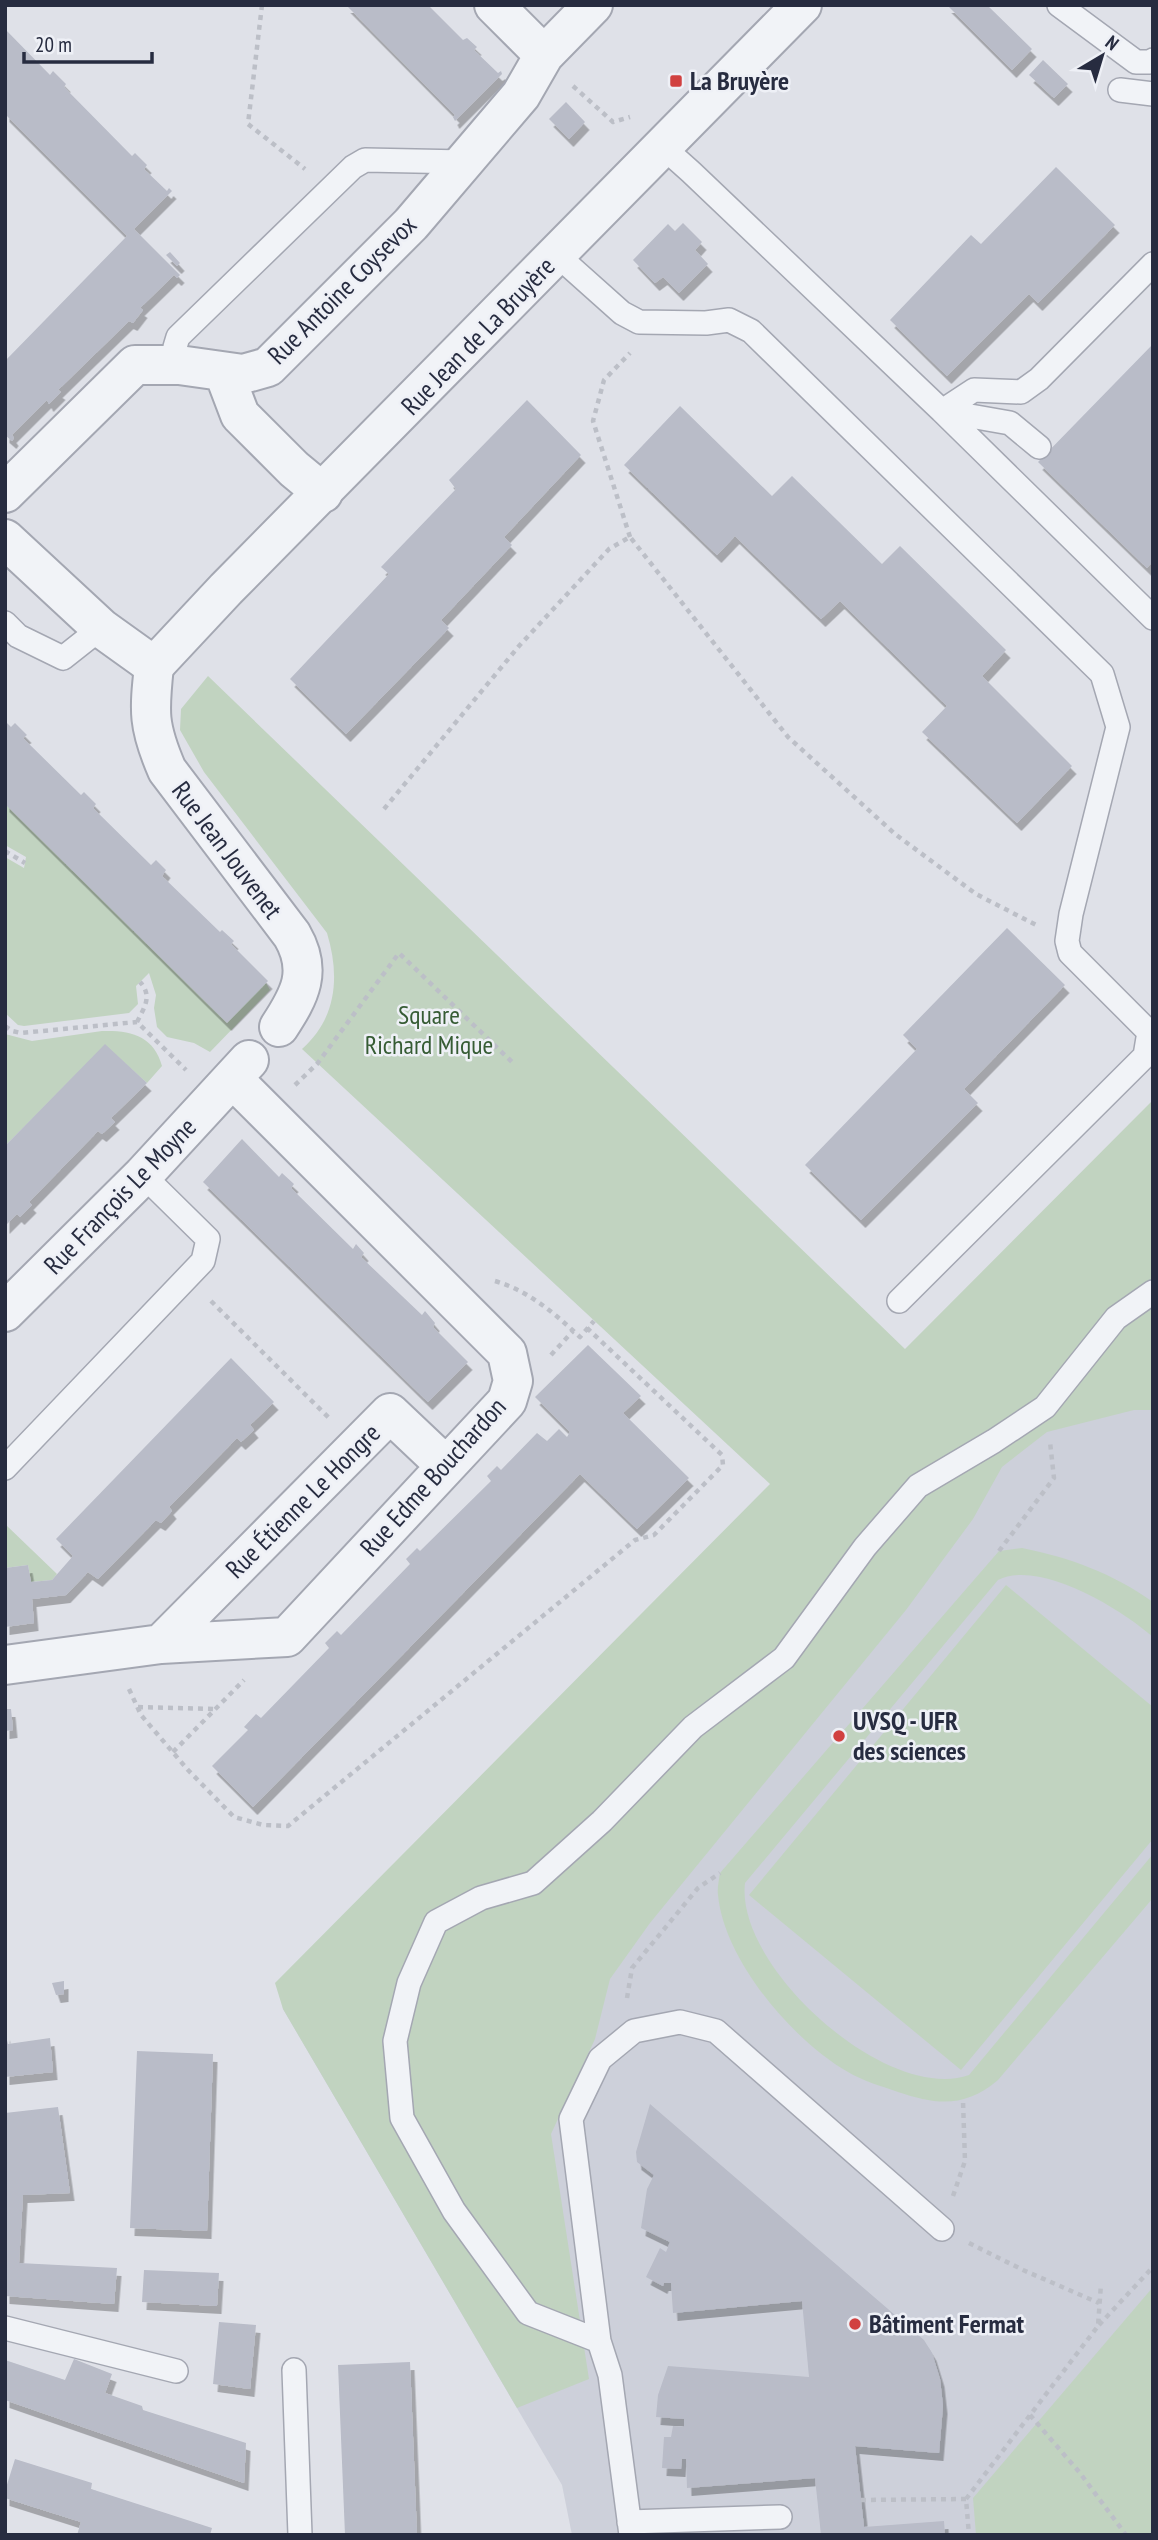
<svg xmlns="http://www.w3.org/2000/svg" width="1158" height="2540" viewBox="0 0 1158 2540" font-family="'PT Sans Narrow',sans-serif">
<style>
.built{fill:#cdd0da}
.green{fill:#c1d3c0}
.building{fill:#b9bcc8;filter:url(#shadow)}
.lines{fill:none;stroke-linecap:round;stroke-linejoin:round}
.service-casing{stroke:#a4a7b2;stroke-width:26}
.minor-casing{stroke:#a4a7b2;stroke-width:42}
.tertiary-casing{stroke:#a4a7b2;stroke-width:42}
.path{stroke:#bcbfc7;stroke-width:4.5;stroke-dasharray:5 5;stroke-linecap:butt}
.service{stroke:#f1f3f7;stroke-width:23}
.minor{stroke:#f1f3f7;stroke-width:38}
.tertiary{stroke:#f1f3f7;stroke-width:38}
.poi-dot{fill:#d14140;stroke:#eef0f6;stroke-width:2.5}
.labels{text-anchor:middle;stroke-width:5;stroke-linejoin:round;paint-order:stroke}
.poi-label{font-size:26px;font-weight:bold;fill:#272c40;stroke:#eef0f6;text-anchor:start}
.street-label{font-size:26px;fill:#272c40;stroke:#eef0f6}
.park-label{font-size:26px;fill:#365c34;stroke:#eef0f6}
</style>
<defs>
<filter id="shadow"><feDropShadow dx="4.5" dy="8" stdDeviation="0" flood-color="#0004"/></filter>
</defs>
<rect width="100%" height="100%" fill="#dfe1e8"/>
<path class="built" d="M1153 1106V2535H572L562 2485 283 2009 281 1993Z"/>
<path class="green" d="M208 676 905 1349 1153 1100V1410H1134L1047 1432 1002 1467 973 1519 906 1610 650 1923 610 1979 595 2039 551 2134 589 2379 517 2408 283 2009 275 1983 770 1484 302 1049C337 1018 340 976 327 933L204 772 180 730 181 709Z
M5 804 266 983 270 990 210 1052 194 1043 167 1037 157 1027 154 1008 156 995 149 973 136 986 138 1004 129 1013 24 1026 18 1025 5 1013V857L24 868 26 857 5 845Z
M102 1031C131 1030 154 1036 162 1066L147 1083 105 1045 5 1146V1034L32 1041Z
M5 1524 57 1574 52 1580 31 1582 28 1565 5 1568Z
M1022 1548C1071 1558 1112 1573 1153 1602V1637C1121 1609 1040 1559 998 1580L745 1883C735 1967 887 2104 969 2075L1153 1854V1898L998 2080C965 2108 937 2105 898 2092 881 2086 863 2081 848 2072 793 2041 724 1960 718 1895 717 1888 719 1880 720 1873L999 1551Z
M1006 1585 1153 1707V1839L961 2070 749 1895Z
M1153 2287V2535H976L973 2498Z"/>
<path class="building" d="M346 5H428L463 40 467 38 477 47 474 50 498 73 501 71 502 74 455 121 453 117 455 115Z
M947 5H987L1032 49 1012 70Z
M5 29 50 75 53 71 66 84 64 87 132 156 135 153 147 165 144 169 167 191 169 188 172 191 134 229 180 275 177 278 174 275 140 308 143 310 133 323 129 321 58 390 61 392 49 404 47 400 12 435 14 438 12 441 5 435V361L127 236 5 114Z
M1043 60 1068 84 1054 98 1029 75Z
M566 102 585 122 569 139 549 119Z
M1056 167 1115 225 1038 303 1029 294 947 376 890 320 971 235 981 244Z
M683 223 702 242 695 250 708 264 679 293 663 277 655 283 633 260 668 224 675 231Z
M170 252 180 263 177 266 166 255Z
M1153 344V561L1147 568 1038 462Z
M527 400 581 455 504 537 512 545 441 620 449 628 346 734 290 679 389 574 381 567 456 489 449 480Z
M680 406 772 496 792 476 882 564 900 546 1006 650 982 676 1072 766 1017 823 922 732 947 706 840 601 821 619 735 536 717 555 624 465Z
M5 721 11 727 15 723 27 735 23 738 81 795 84 792 96 804 93 808 151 865 156 860 166 870 162 876 220 932 222 930 234 941 231 944 268 981 227 1023 5 804Z
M1007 928 1065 985 964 1089 978 1103 861 1220 805 1165 917 1049 903 1035Z
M105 1044 147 1083 111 1118 115 1122 102 1134 98 1131 29 1202 32 1205 20 1217 17 1214 5 1226V1146Z
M242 1139 279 1177 282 1173 294 1184 291 1188 353 1249 356 1244 364 1253 361 1257 422 1315 425 1311 435 1323 433 1327 468 1362 428 1402 203 1182Z
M588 1345 641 1396 623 1413 689 1478 637 1529 580 1474 253 1807 212 1766 248 1730 244 1727 256 1714 261 1718 329 1648 325 1643 337 1631 341 1635 410 1564 406 1559 417 1548 420 1551 491 1481 487 1476 497 1466 501 1470 537 1433 547 1441 559 1429 567 1437 570 1432 535 1397Z
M231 1358 274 1402 250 1425 254 1430 241 1442 237 1438 169 1507 172 1511 161 1523 156 1520 98 1579 88 1572 66 1595 32 1599 34 1623 5 1627V1568L28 1565 31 1582 52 1580 73 1556 56 1539Z
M5 1709H11L13 1730 5 1731Z
M64 1981V1994L56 1995 52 1983Z
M5 2032 8 2044 50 2038 53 2072 5 2077Z
M137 2051 213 2054 207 2231 130 2228Z
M650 2104 924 2340 932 2353 940 2379 943 2406 939 2453 855 2446 864 2527 944 2521 945 2535H821L815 2478 687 2488 686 2459H682L681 2469 662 2468 664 2437H671L673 2426 684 2427V2419L656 2417 658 2395 668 2366 809 2377 802 2301 673 2313 671 2283H664L663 2286 646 2277 660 2248 666 2252 670 2242 641 2228 647 2189 654 2175 637 2162 636 2152Z
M58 2107 70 2193 23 2195 19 2263 117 2268 114 2304 5 2296V2113Z
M144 2270 219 2273 217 2306 142 2302Z
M219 2322 256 2325 250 2389 213 2384Z
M74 2359 112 2374 105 2393 142 2406 143 2410 246 2443 244 2483 5 2400V2360L65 2380Z
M410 2362 417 2535H345L338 2365Z
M15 2459 92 2483 91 2489 212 2528 210 2535H77L81 2522 5 2498V2491Z"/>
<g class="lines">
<defs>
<path id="service" d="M1059 5 1136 62H1150L1153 60
M1120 90 1153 94
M663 147 691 172 942 411 1010 423 1039 447
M557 255 622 313 639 322 706 323 729 320 751 331 1102 674 1118 727 1071 914 1067 941 1070 953 1149 1032 1145 1056 899 1301
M1153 264 1039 379 1021 392 974 390 942 411 1153 618
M179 365 175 347 178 337 353 167 365 160 465 162
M5 623 18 636 63 658 101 628
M5 1468 203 1261 208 1239 143 1175
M5 2328 176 2371
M599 2341 528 2313 454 2211 402 2118 395 2041 409 1983 436 1922 481 1898 533 1883 602 1821 693 1727 784 1658 865 1547 918 1486 994 1441 1045 1407 1116 1318 1153 1292
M294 2370 300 2535
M629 2522 780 2517
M631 2535 610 2375 599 2341 571 2119 600 2059 634 2031 680 2022 716 2031 942 2229"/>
<path id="minor" d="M494 5 544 55
M224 373 240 415 294 469 323 493
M5 493 135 365H179L243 374 268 367 411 224 521 95 544 55 593 5
M154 666C149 712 148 726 167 770L292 935C313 971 300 995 279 1027
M5 1312 143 1175 249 1060
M161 1644 390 1413 446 1466
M5 1665 161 1644 287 1637 507 1401 513 1381 507 1353 233 1079"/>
<path id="tertiary" d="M5 539 101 628 154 666 226 589 802 5"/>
</defs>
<use href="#service" class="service-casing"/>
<use href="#minor" class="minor-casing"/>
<use href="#tertiary" class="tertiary-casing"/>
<path class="path" d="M262 5 248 124 305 169
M573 86 613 122 630 117
M630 537 593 421 604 380 630 353
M384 809 519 646 609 549 630 537 788 737 895 834 976 894 1038 926
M5 851 25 863
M137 1022C144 1008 153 996 140 982
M5 1026 12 1031 21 1033 137 1022 186 1070
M295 1085 317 1064 399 953 512 1062
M495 1281C529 1291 554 1313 580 1337L594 1321
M211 1301 329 1418
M551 1355 573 1331
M999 1551 1054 1478 1050 1442
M129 1689 141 1715 188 1770 234 1817 263 1825 288 1826 635 1540 654 1535 723 1465 722 1455 587 1328
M138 1707 214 1709
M173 1752 244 1680
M627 1998 632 1968 698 1888 720 1873
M953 2196 965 2161 963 2101
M969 2243 1023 2270 1099 2303
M1099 2325 1153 2267
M1030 2415 1080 2473 1126 2535
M966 2499 1098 2326 1101 2284
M861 2500 966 2499 969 2535"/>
<use href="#service" class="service"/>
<use href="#minor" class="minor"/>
<use href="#tertiary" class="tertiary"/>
</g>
<g class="poi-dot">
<rect x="669" y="74" width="14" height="14" rx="3.5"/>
<circle cx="839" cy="1736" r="7"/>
<circle cx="855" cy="2324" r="7"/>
</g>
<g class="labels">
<g class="poi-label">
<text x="690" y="90">La Bruyère</text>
<text x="853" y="1730">UVSQ - UFR<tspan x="853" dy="30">des sciences</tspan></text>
<text x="869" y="2333">Bâtiment Fermat</text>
</g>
<g class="street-label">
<text transform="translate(342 290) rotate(-45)" y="9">Rue Antoine Coysevox</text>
<text transform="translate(478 336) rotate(-46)" y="9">Rue Jean de La Bruyère</text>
<text transform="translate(227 850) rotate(53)" y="9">Rue Jean Jouvenet</text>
<text transform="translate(120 1196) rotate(-46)" y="9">Rue François Le Moyne</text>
<text transform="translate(433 1477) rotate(-48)" y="9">Rue Edme Bouchardon</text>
<text transform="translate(303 1501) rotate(-45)" y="9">Rue Étienne Le Hongre</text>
</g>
<g class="park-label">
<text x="429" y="1024">Square<tspan x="429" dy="30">Richard Mique</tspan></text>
</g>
</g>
<rect width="1158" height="2540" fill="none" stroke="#272c40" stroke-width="14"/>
<g transform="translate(1102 56) rotate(38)" stroke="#eef0f6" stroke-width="5" paint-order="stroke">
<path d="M0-5L12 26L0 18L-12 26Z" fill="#272c40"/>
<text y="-10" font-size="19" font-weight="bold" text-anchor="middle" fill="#272c40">N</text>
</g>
<path d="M24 52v10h128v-10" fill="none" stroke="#272c40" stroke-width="3.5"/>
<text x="35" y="52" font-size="21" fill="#272c40" stroke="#eef0f6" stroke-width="5" paint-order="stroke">20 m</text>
</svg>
